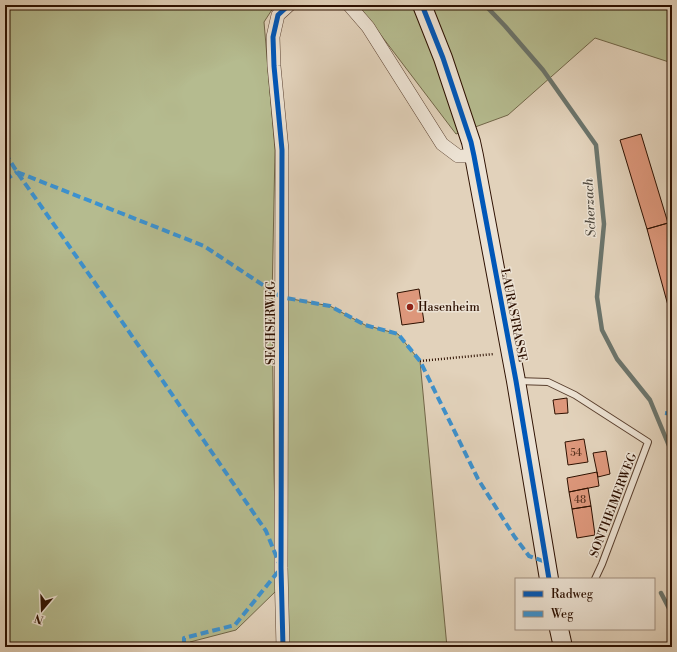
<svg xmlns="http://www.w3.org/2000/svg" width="677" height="652" viewBox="0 0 677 652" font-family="'Libre Bodoni',serif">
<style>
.green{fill:#b5bb8f;stroke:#716648}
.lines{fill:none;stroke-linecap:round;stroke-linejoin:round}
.stream{stroke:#6b746b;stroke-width:4.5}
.building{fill:#dd977b;stroke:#2d1000}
.lane-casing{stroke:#5a402f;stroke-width:8}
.street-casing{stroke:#5a402f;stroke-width:14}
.secondary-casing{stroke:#2d1000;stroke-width:20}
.path{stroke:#2d1000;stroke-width:2.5;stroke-dasharray:1 2;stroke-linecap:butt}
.lane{stroke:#ece2d3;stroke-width:6}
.street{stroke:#ece2d3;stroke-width:13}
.secondary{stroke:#ece2d3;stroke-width:18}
.quiet{stroke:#3c92d0;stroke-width:4;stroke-dasharray:8 4;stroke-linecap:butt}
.cycleway-casing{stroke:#ece2d3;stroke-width:8}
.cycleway{stroke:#0057b8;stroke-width:5}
.poi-dot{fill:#8f2418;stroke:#ece2d3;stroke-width:1.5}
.labels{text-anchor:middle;stroke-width:3;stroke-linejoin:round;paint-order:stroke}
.number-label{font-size:10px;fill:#59321f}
.poi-label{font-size:12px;fill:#2d1000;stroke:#ece2d3;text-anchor:start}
.street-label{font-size:12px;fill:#2d1000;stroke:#ece2d3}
.water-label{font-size:13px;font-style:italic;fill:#514a3f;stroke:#ece2d3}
</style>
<rect width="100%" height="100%" fill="#e2d2bb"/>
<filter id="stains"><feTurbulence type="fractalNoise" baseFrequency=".005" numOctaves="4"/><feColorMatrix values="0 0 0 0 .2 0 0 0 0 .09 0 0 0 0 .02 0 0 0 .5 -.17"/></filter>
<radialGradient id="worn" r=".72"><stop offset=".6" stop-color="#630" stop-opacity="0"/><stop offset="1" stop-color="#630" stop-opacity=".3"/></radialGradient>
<path class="green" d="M5 5H275L264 22 275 150 272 299 274 472 277 590 236 630 190 642 189 647H5Z
M358 5H672V63L595 38 508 115 456 134Z
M281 297 330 306 365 325 398 334 420 361 447 647H283Z"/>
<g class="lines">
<path class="stream" d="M485 5 505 26 543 70 596 145 604 224 597 297 602 330 617 359 650 400 672 453
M661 593 672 614"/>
</g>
<path class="building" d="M641 134 668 223 647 229 620 140Z
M668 223 672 236V320L647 229Z
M419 289 424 322 402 325 397 293Z
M567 398 568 413 555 414 553 400Z
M584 439 588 462 568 465 565 442Z
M606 451 610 474 598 477 593 453Z
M597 472 599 486 569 492 567 478Z
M588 488 591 506 572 509 569 492Z
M591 506 595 535 577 538 572 509Z"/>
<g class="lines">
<defs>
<path id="lane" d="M517 381 548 382 575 395 648 442 602 564 595 579"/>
<path id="street" d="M349 5 368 27 442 144 458 156H474
M283 647 281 568 282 150 274 66 273 37 278 15 289 5"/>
<path id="secondary" d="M422 5 443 58 471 142 474 156 516 381 549 579
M559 629 563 647"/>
</defs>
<use href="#lane" class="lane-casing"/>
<use href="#street" class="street-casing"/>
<use href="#secondary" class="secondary-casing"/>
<path class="path" d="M420 361 494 354"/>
<use href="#lane" class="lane"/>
<use href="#street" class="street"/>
<use href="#secondary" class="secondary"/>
<path class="quiet" d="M5 153 17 172 114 310 266 531 281 568 235 625 184 638V647
M17 172 204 246 281 297 330 306 365 325 398 334 420 361 478 479 514 536 529 556 546 562
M5 180 17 172
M665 413 672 414"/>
<defs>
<path id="cycleway" d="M422 5 443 58 471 142 474 156 516 381 549 579
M283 647 281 568 282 150 274 66 273 37 278 15 289 5"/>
</defs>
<use href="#cycleway" class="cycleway-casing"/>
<use href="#cycleway" class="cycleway"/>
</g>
<circle class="poi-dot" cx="410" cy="307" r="4"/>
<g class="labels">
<g class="number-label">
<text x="576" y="456">54</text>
<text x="580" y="503">48</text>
</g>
<g class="poi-label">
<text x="418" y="311">Hasenheim</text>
</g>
<g class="street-label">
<text transform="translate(514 315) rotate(79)" y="4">LAURASTRASSE</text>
<text transform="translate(271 323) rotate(-90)" y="4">SECHSERWEG</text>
<text transform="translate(613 505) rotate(-69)" y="4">SONTHEIMERWEG</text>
</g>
<g class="water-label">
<text transform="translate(589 208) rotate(-93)" y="5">Scherzach</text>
</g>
</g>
<rect width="677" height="652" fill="none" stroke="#e2d2bb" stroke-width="20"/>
<rect x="6" y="6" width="665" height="640" fill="none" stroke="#2d1000" stroke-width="2"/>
<rect x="10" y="10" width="657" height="632" fill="none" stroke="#2d1000"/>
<rect x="515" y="578" width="140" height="52" fill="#ece2d3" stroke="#a08e7f"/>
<rect x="523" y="591" width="20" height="6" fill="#0057b8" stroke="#a08e7f"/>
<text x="551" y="598" font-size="12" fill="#2d1000">Radweg</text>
<rect x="523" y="611" width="20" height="6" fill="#3c92d0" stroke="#a08e7f"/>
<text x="551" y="618" font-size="12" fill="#2d1000">Weg</text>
<g transform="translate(42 610) rotate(199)" stroke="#ece2d3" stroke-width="3" paint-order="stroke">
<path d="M0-3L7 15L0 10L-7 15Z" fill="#2d1000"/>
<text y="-6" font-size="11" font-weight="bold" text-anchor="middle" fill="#2d1000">N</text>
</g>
<rect width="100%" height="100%" filter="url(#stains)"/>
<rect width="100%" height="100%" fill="url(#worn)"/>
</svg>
